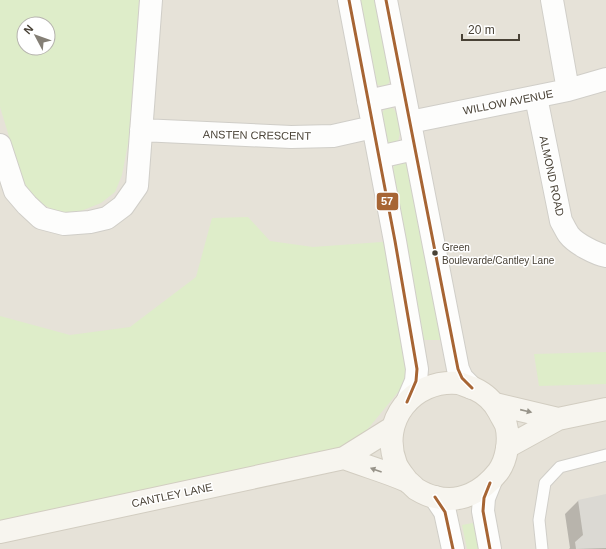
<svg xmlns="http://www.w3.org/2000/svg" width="606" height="549" viewBox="0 0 606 549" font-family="Arial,sans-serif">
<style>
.residential{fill:#e6e2d8;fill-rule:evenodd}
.green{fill:#deedc9;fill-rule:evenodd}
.shadow{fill:#0003}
.building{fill:#dbd9d3}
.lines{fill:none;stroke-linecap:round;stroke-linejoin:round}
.service-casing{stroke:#d0cec8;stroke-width:13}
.minor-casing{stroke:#d0cec8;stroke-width:24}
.tertiary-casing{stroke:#d0cec8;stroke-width:24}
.secondary-casing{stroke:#d2cdc1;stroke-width:24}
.service{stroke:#fdfdfc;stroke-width:11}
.minor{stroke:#fdfdfc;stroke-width:22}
.tertiary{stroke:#fdfdfc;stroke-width:22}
.secondary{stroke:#f7f5ef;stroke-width:22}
.bus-1-casing{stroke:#fff;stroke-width:6}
.bus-1{stroke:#a76534;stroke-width:3}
.oneway{fill:#979389}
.bus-dot{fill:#494236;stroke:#fff;stroke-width:1.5}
.labels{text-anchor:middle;stroke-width:3;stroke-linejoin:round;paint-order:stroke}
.bus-label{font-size:10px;fill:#494236;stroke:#fff;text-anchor:start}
.street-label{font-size:11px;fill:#494236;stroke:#fff}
.line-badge{stroke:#fff;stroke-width:1.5}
.badge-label{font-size:11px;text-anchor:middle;font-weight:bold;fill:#fff}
</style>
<rect width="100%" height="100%" fill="#f2f0eb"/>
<path class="residential" d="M0 0H606V549H0ZM24 24H48V48H24Z"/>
<path class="green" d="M0 0H139L129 138 122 175 115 192 101 203 81 211 60 213 36 201 22 179 0 107ZM24 24H48V48H24Z
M359 0H375L391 80 387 85 381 86 376 84Z
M391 107C401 113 402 134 397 143L391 145 386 141 381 114 385 109Z
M405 162 409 167 442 340H424L393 171 394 164Z
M248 217 270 241 313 247 395 241 417 369 344 458 0 528V316L70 335 130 327 196 277 212 218Z
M606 352V384L539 386 534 354Z
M478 522 484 549H467L462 525Z"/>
<path class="shadow" d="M606 495V549H569L570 548 565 514 578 501Z"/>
<path class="building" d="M606 494V548L576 549 575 542 583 535 578 500Z"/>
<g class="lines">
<defs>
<path id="service" d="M542 549 539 520 545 483 560 467 606 455"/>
<path id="minor" d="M349 0 395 241 417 369 416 381 407 402
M386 0 458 369 462 378 472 388
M552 0 568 90
M536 97 561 221C564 226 566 231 569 235 576 244 596 254 606 256
M368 101 404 93
M410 122 568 90 606 79
M141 130 291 137 333 136 373 127
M0 145 15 191 27 205 41 218 64 224 90 222 107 218 123 206 137 186 151 0
M379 157 414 149"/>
<path id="tertiary" d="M490 483 484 498 483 511 490 549
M435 497 445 512 453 549"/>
<path id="secondary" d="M495 404 558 419
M507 447 558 419 606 409
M344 458C365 466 387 472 407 481 410 483 413 486 416 489 421 492 429 496 435 497 461 504 483 491 498 472 507 460 510 439 506 425 504 421 501 416 499 412 493 400 484 393 473 388 468 387 463 384 458 383 413 379 379 421 396 464 399 471 404 476 408 482
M0 532 344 458 392 428"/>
</defs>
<use href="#service" class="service-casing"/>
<use href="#minor" class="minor-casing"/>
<use href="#tertiary" class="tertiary-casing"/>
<use href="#secondary" class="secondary-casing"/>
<use href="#service" class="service"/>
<use href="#minor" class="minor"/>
<use href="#tertiary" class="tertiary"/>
<use href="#secondary" class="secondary"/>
<defs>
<path id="bus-1" d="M349 0 395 241 417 369 416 381 407 402
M386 0 458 369 462 378 472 388
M490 483 484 498 483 511 490 549
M435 497 445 512 453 549"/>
</defs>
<use href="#bus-1" class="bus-1-casing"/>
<use href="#bus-1" class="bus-1"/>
</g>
<defs><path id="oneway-solid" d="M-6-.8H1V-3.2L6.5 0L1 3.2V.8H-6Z"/></defs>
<g class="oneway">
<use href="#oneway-solid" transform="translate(526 411) rotate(13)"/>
<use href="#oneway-solid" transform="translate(376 470) rotate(-160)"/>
</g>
<circle class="bus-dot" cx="435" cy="253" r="3.5"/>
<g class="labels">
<g class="bus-label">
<text x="442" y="251">Green<tspan x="442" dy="13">Boulevarde/Cantley Lane</tspan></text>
</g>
<g class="street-label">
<text transform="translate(508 102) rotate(-11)" y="4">WILLOW AVENUE</text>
<text transform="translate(257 135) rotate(1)" y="4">ANSTEN CRESCENT</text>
<text transform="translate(552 176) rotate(78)" y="4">ALMOND ROAD</text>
<text transform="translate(172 495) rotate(-12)" y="4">CANTLEY LANE</text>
</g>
</g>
<rect class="line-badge" x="376" y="192" width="23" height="19" rx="4" fill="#a76534"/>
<g class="badge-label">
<text x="387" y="205">57</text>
</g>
<g transform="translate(36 36) rotate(311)"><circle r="19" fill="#ffffff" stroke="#b6b3af"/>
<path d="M0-3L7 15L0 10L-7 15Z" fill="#847f75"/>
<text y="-6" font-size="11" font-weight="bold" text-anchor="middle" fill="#494236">N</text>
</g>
<path d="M462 34v6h57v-6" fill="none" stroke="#494236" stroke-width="2"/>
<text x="468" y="34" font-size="12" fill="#494236" stroke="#ffffff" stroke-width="3" paint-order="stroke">20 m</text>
</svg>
